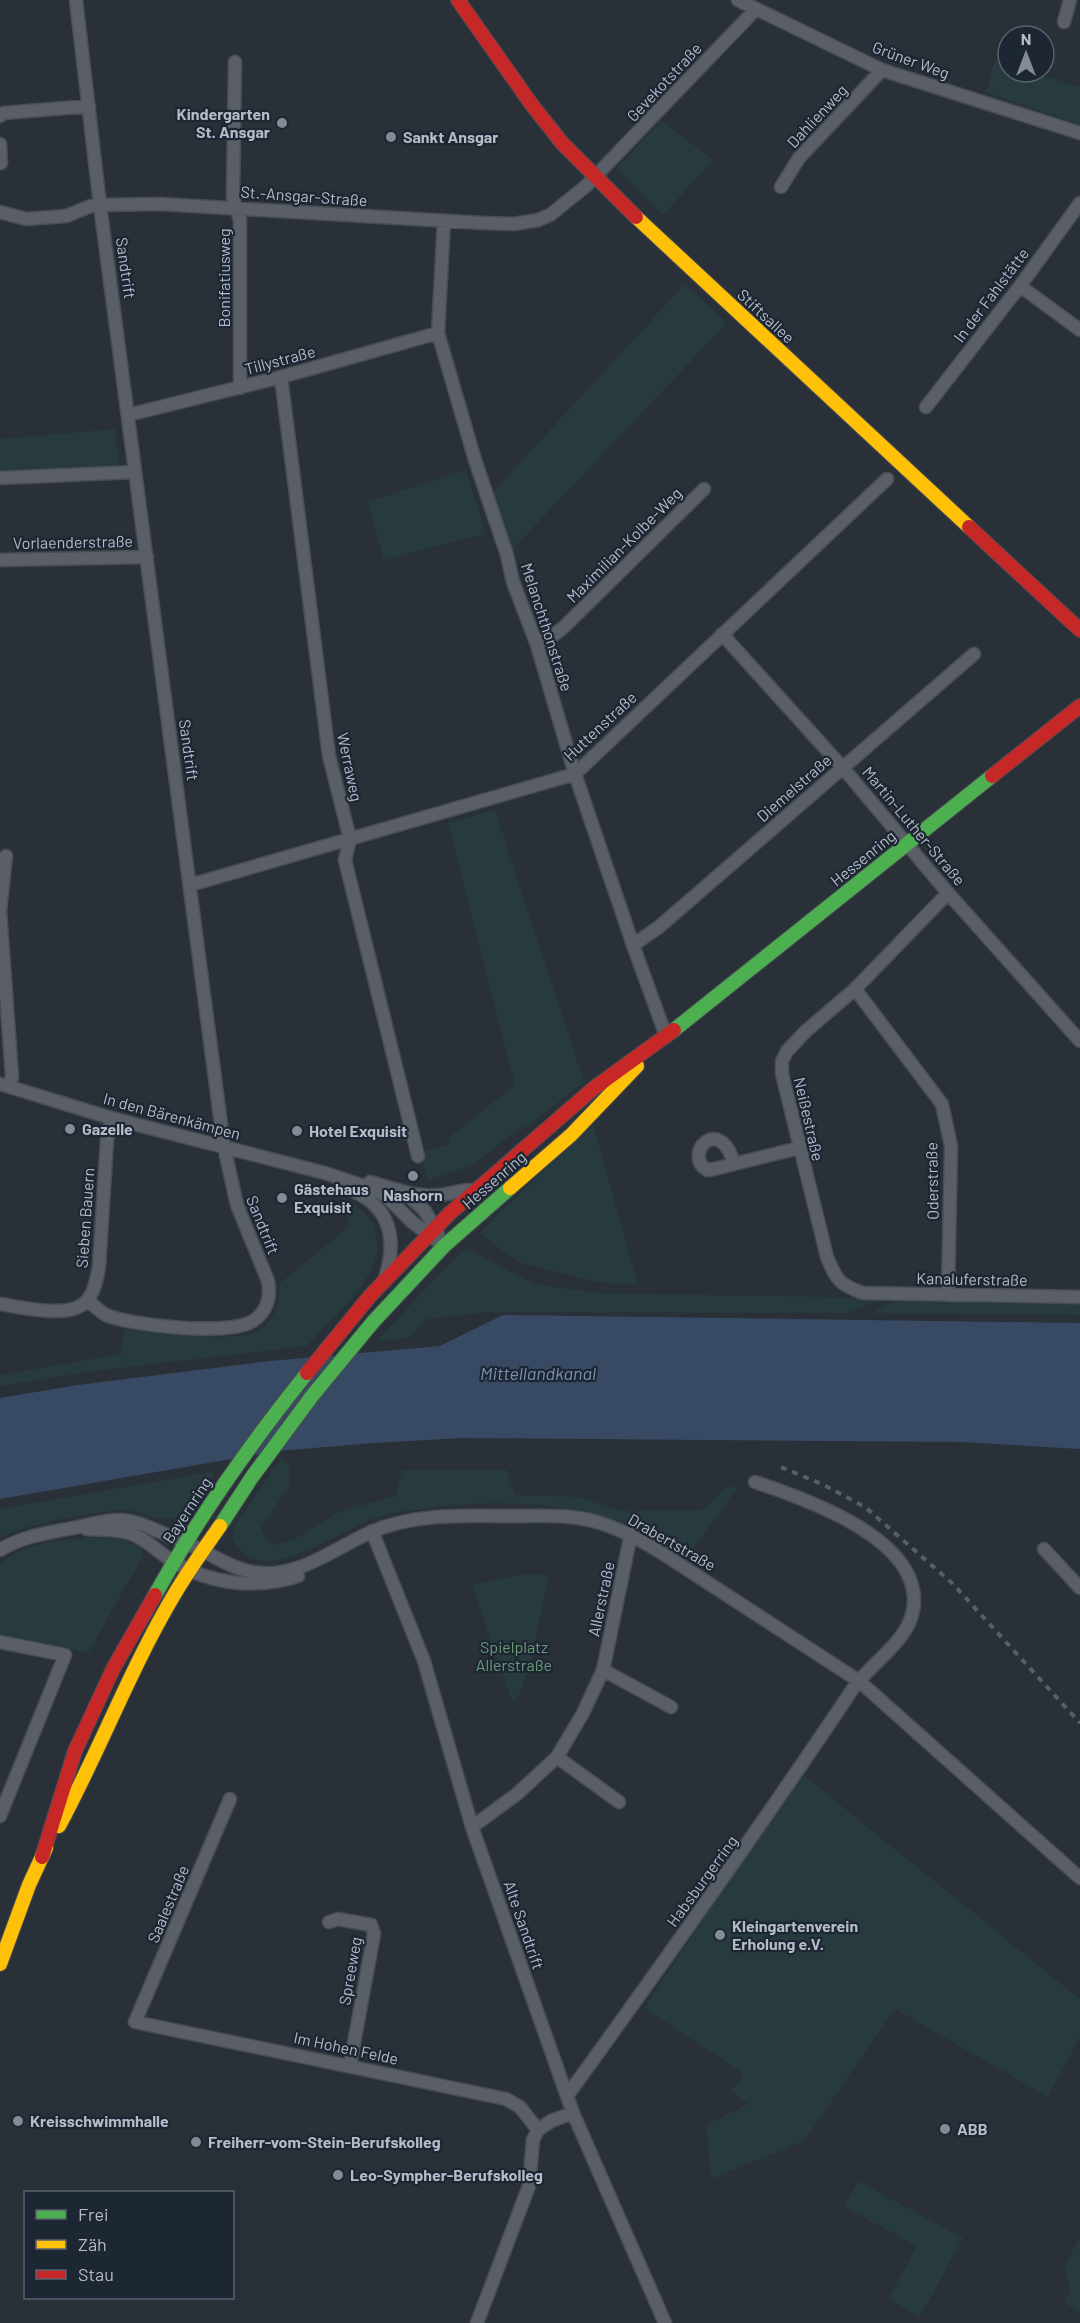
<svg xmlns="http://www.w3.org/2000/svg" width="1080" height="2323" viewBox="0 0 1080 2323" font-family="Barlow,sans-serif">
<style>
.green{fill:#273a3e}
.water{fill:#384963}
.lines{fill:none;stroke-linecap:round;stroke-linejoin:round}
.street-casing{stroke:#484c53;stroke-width:15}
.fast-casing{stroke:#484c53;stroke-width:16}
.slow-casing{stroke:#484c53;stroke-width:16}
.jam-casing{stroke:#484c53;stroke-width:16}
.street{stroke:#5a5e66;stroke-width:12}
.fast{stroke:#4caf50;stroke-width:14}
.slow{stroke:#ffc107;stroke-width:14}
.jam{stroke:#c62828;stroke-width:14}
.rail{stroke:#595d64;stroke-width:4;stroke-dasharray:6 6;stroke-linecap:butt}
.poi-dot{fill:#848b96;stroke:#1d2633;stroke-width:2}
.labels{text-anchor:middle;stroke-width:4.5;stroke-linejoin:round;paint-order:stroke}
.street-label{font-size:16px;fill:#b4bcc9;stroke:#1d2633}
.poi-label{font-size:16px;font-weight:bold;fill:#b4bcc9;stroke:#1d2633;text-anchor:start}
.park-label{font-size:16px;fill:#6b9a76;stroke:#1d2633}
.water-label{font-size:18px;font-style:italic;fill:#7c92b1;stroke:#1d2633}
</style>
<rect width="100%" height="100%" fill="#2a3038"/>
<path class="green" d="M994 61 1008 65V72H1031L1080 87V125L987 93Z
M661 120 713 160 663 215 616 169Z
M685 284 727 323 507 555 488 497Z
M115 429 120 470 0 476V439Z
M466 470 486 534 384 560 368 502Z
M495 810 584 1082 527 1127 525 1124 471 1166 428 1180 421 1152 450 1144 449 1138 515 1085 448 823Z
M593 1124 638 1285 597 1282 518 1262 479 1233Z
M343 1199C357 1203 367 1213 373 1226 376 1235 379 1249 376 1258 366 1290 329 1322 307 1346L94 1371 0 1386V1375L121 1354 124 1329C151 1333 236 1343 258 1331 275 1321 280 1301 280 1283L349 1227Z
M466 1248 534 1284 597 1293 884 1298 848 1313 492 1312 426 1319 408 1338 377 1341 426 1288Z
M899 1300 1080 1303V1315L870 1313Z
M282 1457 290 1468 289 1486 261 1528 266 1540 276 1545 298 1537 341 1511 396 1496 402 1470H507L515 1495 582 1497 620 1511 702 1510 724 1489 740 1484 687 1558C670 1548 651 1532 632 1526 564 1501 487 1498 415 1510 405 1511 394 1512 384 1515 350 1525 292 1568 256 1560 245 1558 238 1547 232 1539L234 1526Z
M216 1471C206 1485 195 1510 178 1516 160 1524 147 1512 129 1511 102 1508 23 1525 0 1538V1509Z
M101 1537 127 1541 143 1548V1556L88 1653 0 1638V1564C28 1540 66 1540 101 1537Z
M523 1574 549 1575 529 1669 517 1700 512 1701 472 1585Z
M801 1773 1080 1999V2037L1048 2097 895 2009 804 2141 711 2179 706 2125 748 2104 731 2091 744 2074 644 2008Z
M858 2181 963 2238 920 2317 888 2299 917 2246 844 2207Z
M1080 2237V2312L1065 2303 1071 2291 1064 2266Z"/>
<path class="water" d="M503 1315 1080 1323V1449L963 1442 462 1438 373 1443 278 1451 0 1499V1398L78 1385 270 1361 440 1346Z"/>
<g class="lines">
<defs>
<path id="street" d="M76 0 100 205 224 1147 237 1205 268 1281C271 1297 267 1312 253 1321 229 1336 132 1326 106 1315 99 1311 94 1306 88 1300
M738 0 882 70 1080 133
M1064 22 1070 0
M235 62 233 198 240 220V388
M0 116 4 113 89 106
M0 144 1 163
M781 187 799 158 882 70
M0 212 26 219 66 216 91 206 100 205 160 204 483 223 514 224 538 220 550 215 586 186 756 9
M444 221 438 333 475 460 507 555 513 582 537 645 575 774 633 945 666 1036
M1020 286 1080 330
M281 377 329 756 350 839 345 860 418 1156
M926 407 1020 286 1080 203
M128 415 281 377 438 333
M0 478 135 472
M0 560 147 557
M722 634 843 768 948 893 1080 1041
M537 643 551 637 564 627 704 489
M6 856 0 911 12 1076 10 1086
M190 885 575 774 887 479
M948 893 855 989 806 1031 787 1051 782 1061V1074L827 1257C836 1280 840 1285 863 1293L1080 1297
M633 945 659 927 974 654
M855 989 942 1104 951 1146 948 1295
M0 1084 111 1118 325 1173 373 1189 386 1196 412 1222 444 1246
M734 1164C720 1113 682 1154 707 1170L714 1169 799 1148
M337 1177C348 1191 349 1188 363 1196 394 1215 395 1247 385 1278
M370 1182C393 1188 415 1198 439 1195 453 1194 460 1189 475 1190
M407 1194 425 1211 438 1234
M0 1304C22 1307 75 1321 89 1298 95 1289 97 1278 99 1267L107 1140 111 1118
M87 1529C102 1530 118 1529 132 1534 148 1540 160 1554 174 1562 212 1585 257 1589 298 1576
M372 1531 424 1661 472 1827 573 2113 665 2323
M1044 1549 1080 1588
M0 1550C23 1536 47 1533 73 1528 90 1525 105 1519 122 1520 133 1520 143 1525 153 1529 170 1536 187 1543 203 1551 222 1561 240 1572 262 1573 301 1576 337 1547 371 1532 415 1513 464 1516 511 1516 539 1516 569 1514 597 1522 621 1529 641 1540 662 1553L859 1681 1080 1878
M0 1642 65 1655 0 1816
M603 1670 671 1707
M557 1757 619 1802
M230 1799 135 2022 506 2099 520 2107 538 2130
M472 1827 517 1794 557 1757 583 1713 603 1670 631 1534
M329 1922 338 1919 371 1925 374 1934 350 2065
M567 2096C664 1962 760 1828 852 1690 874 1658 922 1635 913 1590 903 1533 803 1498 755 1482
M477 2323 529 2186 533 2140 538 2130 551 2121 573 2113"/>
<path id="fast" d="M674 1030 992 776
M220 1526 252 1477 312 1396 373 1322 444 1246 510 1188
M155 1595C199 1516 251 1443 307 1373"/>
<path id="slow" d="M636 217 969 527
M510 1188 571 1135 637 1066
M59 1826C100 1750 130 1669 174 1595 188 1571 204 1549 220 1526
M0 1964 29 1885 46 1848"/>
<path id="jam" d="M458 0 532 105 562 143 636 217
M969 527 1080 630
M992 776 1080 706
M307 1373 370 1296 450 1213 594 1088 674 1030
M42 1857 75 1751 113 1669 155 1595"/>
</defs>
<use href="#street" class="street-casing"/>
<use href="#fast" class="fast-casing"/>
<use href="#slow" class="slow-casing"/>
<use href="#jam" class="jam-casing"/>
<use href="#street" class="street"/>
<use href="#fast" class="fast"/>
<use href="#slow" class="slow"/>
<use href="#jam" class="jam"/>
<path class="rail" d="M781 1467 824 1485 865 1507 952 1583 1080 1723"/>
</g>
<g class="poi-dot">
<circle cx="282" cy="123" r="6"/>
<circle cx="391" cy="137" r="6"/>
<circle cx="70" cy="1129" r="6"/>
<circle cx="297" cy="1131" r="6"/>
<circle cx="413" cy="1176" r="6"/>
<circle cx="282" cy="1198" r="6"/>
<circle cx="720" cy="1935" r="6"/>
<circle cx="18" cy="2121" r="6"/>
<circle cx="945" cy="2129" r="6"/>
<circle cx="196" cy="2142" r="6"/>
<circle cx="338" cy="2175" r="6"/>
</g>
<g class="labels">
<g class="street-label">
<text transform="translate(911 60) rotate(20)" y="6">Grüner Weg</text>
<text transform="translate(664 82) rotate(-47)" y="6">Gevekotstraße</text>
<text transform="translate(817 116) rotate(-47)" y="6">Dahlienweg</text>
<text transform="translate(304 196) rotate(4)" y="6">St.-Ansgar-Straße</text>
<text transform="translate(126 268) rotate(82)" y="6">Sandtrift</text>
<text transform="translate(224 278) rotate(-90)" y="6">Bonifatiusweg</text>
<text transform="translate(991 295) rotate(-53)" y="6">In der Fahlstätte</text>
<text transform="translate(766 316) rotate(43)" y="6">Stiftsallee</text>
<text transform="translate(280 360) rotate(-15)" y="6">Tillystraße</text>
<text transform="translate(73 542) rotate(-1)" y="6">Vorlaenderstraße</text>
<text transform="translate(624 545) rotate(-45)" y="6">Maximilian-Kolbe-Weg</text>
<text transform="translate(547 627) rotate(72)" y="6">Melanchthonstraße</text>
<text transform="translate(600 726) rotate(-43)" y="6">Huttenstraße</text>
<text transform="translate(189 750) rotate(82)" y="6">Sandtrift</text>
<text transform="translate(350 767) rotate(78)" y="6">Werraweg</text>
<text transform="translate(794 788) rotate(-41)" y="6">Diemelstraße</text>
<text transform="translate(914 826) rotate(50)" y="6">Martin-Luther-Straße</text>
<text transform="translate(863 858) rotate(-39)" y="6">Hessenring</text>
<text transform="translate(172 1116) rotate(15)" y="6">In den Bärenkämpen</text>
<text transform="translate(809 1119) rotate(77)" y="6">Neißestraße</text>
<text transform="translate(494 1180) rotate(-41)" y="6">Hessenring</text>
<text transform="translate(932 1181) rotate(-91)" y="6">Oderstraße</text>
<text transform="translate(85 1218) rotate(-86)" y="6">Sieben Bauern</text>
<text transform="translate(263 1225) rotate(68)" y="6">Sandtrift</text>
<text transform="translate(972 1279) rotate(1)" y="6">Kanaluferstraße</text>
<text transform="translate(187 1510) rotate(-57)" y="6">Bayernring</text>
<text transform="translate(672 1542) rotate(30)" y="6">Drabertstraße</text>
<text transform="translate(601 1599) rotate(-78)" y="6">Allerstraße</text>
<text transform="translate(702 1881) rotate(-54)" y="6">Habsburgerring</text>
<text transform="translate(168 1904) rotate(-67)" y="6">Saalestraße</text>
<text transform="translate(524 1925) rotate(71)" y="6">Alte Sandtrift</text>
<text transform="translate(350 1971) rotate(-80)" y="6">Spreeweg</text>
<text transform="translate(346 2048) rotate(12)" y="6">Im Hohen Felde</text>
</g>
<g class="poi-label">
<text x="270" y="120" text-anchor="end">Kindergarten<tspan x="270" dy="18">St. Ansgar</tspan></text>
<text x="403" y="143">Sankt Ansgar</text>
<text x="82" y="1135">Gazelle</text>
<text x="309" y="1137">Hotel Exquisit</text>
<text x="294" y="1195">Gästehaus<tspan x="294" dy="18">Exquisit</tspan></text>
<text x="413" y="1201" text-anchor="middle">Nashorn</text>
<text x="732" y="1932">Kleingartenverein<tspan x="732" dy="18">Erholung e.V.</tspan></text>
<text x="30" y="2127">Kreisschwimmhalle</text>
<text x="957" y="2135">ABB</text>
<text x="208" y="2148">Freiherr-vom-Stein-Berufskolleg</text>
<text x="350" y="2181">Leo-Sympher-Berufskolleg</text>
</g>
<g class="park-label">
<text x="514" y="1653">Spielplatz<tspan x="514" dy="18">Allerstraße</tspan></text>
</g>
<g class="water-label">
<text x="538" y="1380">Mittellandkanal</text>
</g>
</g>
<rect x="24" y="2191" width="210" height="108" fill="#1d2633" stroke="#59626f" stroke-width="1.5"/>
<rect x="36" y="2210" width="30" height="9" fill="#4caf50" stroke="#59626f" stroke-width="1.5"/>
<text x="78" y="2221" font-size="18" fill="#b4bcc9">Frei</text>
<rect x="36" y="2240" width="30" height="9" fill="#ffc107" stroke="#59626f" stroke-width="1.5"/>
<text x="78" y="2251" font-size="18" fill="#b4bcc9">Zäh</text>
<rect x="36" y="2270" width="30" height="9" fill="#c62828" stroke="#59626f" stroke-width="1.5"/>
<text x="78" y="2281" font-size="18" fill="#b4bcc9">Stau</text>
<g transform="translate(1026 54)"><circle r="28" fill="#1d2633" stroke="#59626f" stroke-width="1.5"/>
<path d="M0-4.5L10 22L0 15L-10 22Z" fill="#848b96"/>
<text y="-9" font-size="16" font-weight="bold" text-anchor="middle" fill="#b4bcc9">N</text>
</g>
</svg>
